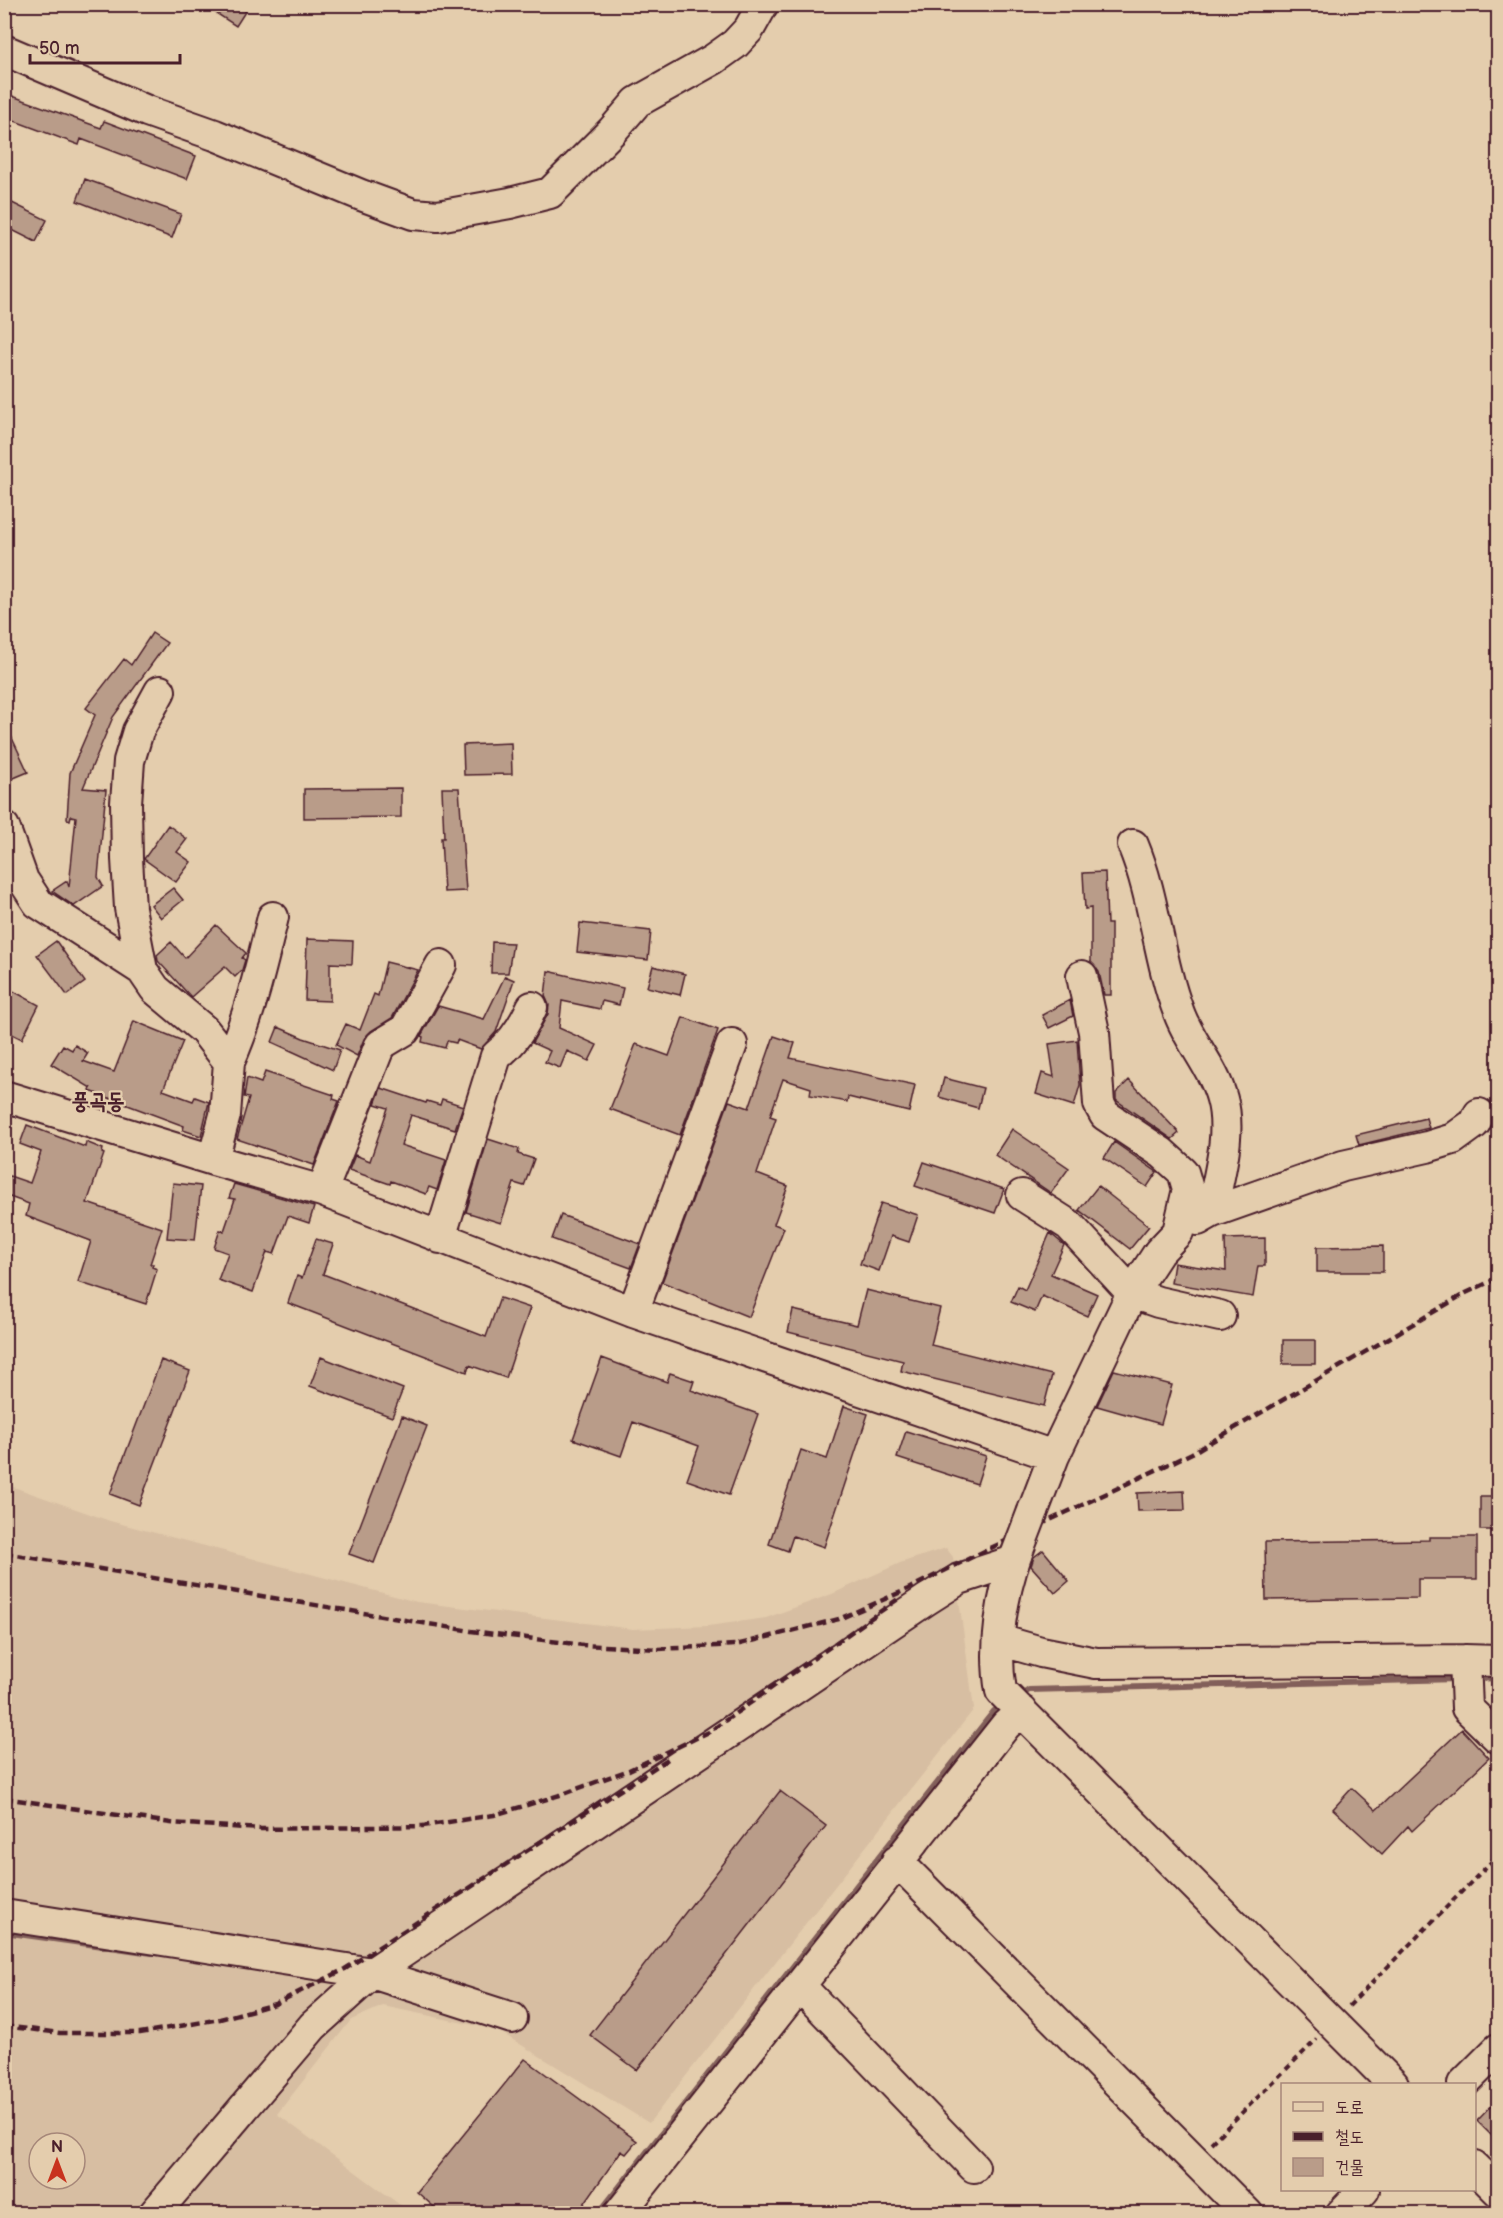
<svg xmlns="http://www.w3.org/2000/svg" width="1503" height="2218" viewBox="0 0 1503 2218" font-family="'Balsamiq Sans','Poor Story',sans-serif">
<style>
.built{fill:#d7bea2;fill-rule:evenodd}
.lines{fill:none;stroke-linecap:round;stroke-linejoin:round}
.stream{stroke:#825f5a;stroke-width:6}
.building{fill:#b99c89;stroke:#4a1f2b;stroke-width:1.5}
.minor-casing{stroke:#4a1f2b;stroke-width:34}
.path{stroke:#4a1f2b;stroke-width:4;stroke-dasharray:6 4.5;stroke-linecap:butt}
.minor{stroke:#e4cdad;stroke-width:30}
.rail{stroke:#4a1f2b;stroke-width:4.5;stroke-dasharray:9 4.5;stroke-linecap:butt}
.minor-bridge-casing{stroke:#4a1f2b;stroke-width:34;stroke-linecap:butt}
.minor-bridge{stroke:#e4cdad;stroke-width:30}
.labels{text-anchor:middle;stroke-width:4.5;stroke-linejoin:round;paint-order:stroke}
.quarter-label{font-size:22px;font-weight:bold;fill:#4a1f2b;stroke:#e4cdad}
</style>
<rect width="100%" height="100%" fill="#e4cdad"/>
<filter id="ink" filterUnits="userSpaceOnUse"><feTurbulence type="fractalNoise" baseFrequency=".0167" numOctaves="2"/><feDisplacementMap in="SourceGraphic" scale="12" xChannelSelector="R" yChannelSelector="G"/><feConvolveMatrix kernelMatrix="1 2 1 2 8 2 1 2 1" color-interpolation-filters="sRGB"/></filter>
<g filter="url(#ink)">
<path class="built" d="M5 1484 110 1521 417 1602 633 1629 708 1626 766 1618 832 1594 900 1563 946 1548 953 1557 974 1709 649 2123 497 2030 383 2006 351 2020 277 2114 411 2213 5 2214ZM39 2143H75V2179H39Z"/>
<g class="lines">
<path class="stream" d="M1474 1679 1498 1678
M1020 1696 1029 1690 1458 1679
M4 1932 152 1953
M598 2214 994 1711 1003 1706"/>
</g>
<path class="building" d="M202 4H250L236 26Z
M4 93 101 128 104 121 196 156 187 179 81 139 79 145 4 117Z
M85 179 181 214 172 238 77 201Z
M4 199 47 220 36 242 4 226Z
M152 633 167 643 113 717 83 788 106 790 98 877 103 886 74 906 52 891 67 881 69 887 76 817 71 816 70 820 67 819 70 773 95 715 86 708 124 659 131 665Z
M4 721 28 772 4 782Z
M511 743 512 774 464 775 463 745Z
M401 788V817L304 818V789Z
M442 788H459L466 891 444 892 441 838H444Z
M168 825 187 839 177 852 191 862 176 882 144 859Z
M1105 872 1107 924H1111V995H1104L1099 972 1091 962V908L1085 909 1083 873Z
M173 888 183 900 161 918 151 905Z
M580 923 651 931 648 960 577 952Z
M216 925 246 953 242 958 245 960 242 970 235 977 225 967 191 997 158 961 157 955 171 942 185 958Z
M307 939 353 941 352 964 330 963V1001L305 1000Z
M56 941 85 982 67 995 37 955Z
M492 942 513 943 508 973H491Z
M386 962 418 970 392 1018 371 1031 364 1039 357 1056 336 1045 346 1024 360 1030 374 994 378 996Z
M653 966 685 974 680 995 647 987Z
M548 971 623 988 619 1005 602 1001 600 1009 562 1001 559 1028 597 1045 589 1061 567 1051 560 1068 545 1062 550 1051 532 1043 548 1014 549 1005 545 996Z
M505 976 514 980 496 1032 481 1049 457 1040 456 1043 447 1041 445 1048 422 1042 423 1037 421 1036 438 1006 484 1019Z
M4 986 39 1005 22 1039 4 1030Z
M1070 1000 1073 1016 1049 1028 1042 1015Z
M683 1017 718 1030 680 1135 610 1109 636 1044 669 1056Z
M134 1021 183 1041 163 1090 193 1101 195 1097 209 1102 201 1136 183 1130 184 1126 90 1091 91 1088 51 1064 63 1045 72 1050 75 1045 88 1053 83 1061 114 1072Z
M278 1027 303 1038 340 1050 333 1070 272 1042Z
M774 1036 795 1043 790 1058 915 1085 909 1112 848 1097 847 1102 810 1095 811 1088 783 1079 770 1116 776 1118 757 1174 788 1186 774 1224 784 1228 749 1317 662 1282 729 1101 749 1108Z
M1077 1040 1080 1085 1074 1106 1036 1094 1042 1073 1054 1077 1049 1044Z
M265 1072 334 1095 333 1099 339 1101 314 1165 237 1139 249 1098 244 1097 247 1078 261 1083Z
M944 1078 983 1088 978 1108 939 1097Z
M1129 1080 1179 1133 1172 1139 1116 1100V1093Z
M381 1088 426 1103 427 1101 440 1105 442 1099 463 1106 455 1129 411 1115 401 1145 446 1160 437 1190 429 1187 426 1194 391 1181 390 1184 349 1170 355 1155 370 1161 388 1108 375 1104Z
M1426 1118 1429 1128 1359 1145 1356 1135Z
M27 1125 85 1147 86 1142 103 1149 102 1153 104 1154 87 1203 162 1228 150 1264H153L152 1267 157 1269 146 1304 78 1282 91 1241 26 1216 29 1204 4 1195V1174L30 1183 41 1152 20 1144Z
M1012 1129 1069 1168 1051 1193 995 1155Z
M488 1139 519 1149 518 1154 534 1159 524 1186 514 1183 501 1223 466 1212Z
M1114 1142 1157 1172 1147 1187 1104 1158Z
M924 1162 1004 1189 995 1213 915 1186Z
M173 1183 201 1186 195 1240 167 1238Z
M234 1184 314 1207 309 1223 288 1216 274 1254 267 1252 253 1292 218 1280 228 1253 214 1248 220 1230 224 1231 235 1199 229 1198Z
M1098 1186 1149 1226 1130 1249 1079 1210Z
M881 1203 918 1215 909 1242 891 1236 879 1271 860 1264Z
M561 1215 640 1244 631 1268 552 1239Z
M1050 1233 1064 1245 1051 1274 1097 1294 1087 1316 1042 1296 1035 1312 1011 1302 1018 1286 1025 1290Z
M1265 1238V1266H1258L1253 1297 1171 1283 1174 1263 1226 1271 1225 1239Z
M316 1239 333 1244 323 1274 486 1337 500 1298 530 1308 506 1378 469 1365 467 1372 288 1303 297 1276 302 1278Z
M1383 1246V1272H1317V1247Z
M866 1290 940 1308 931 1345 1052 1375 1044 1406 901 1371 903 1361 788 1332 793 1310 857 1325Z
M1283 1340H1315V1364H1283Z
M321 1357 403 1389 392 1417 310 1386Z
M602 1358 667 1382 670 1373 694 1381 691 1390 758 1414 729 1495 687 1480 699 1446 633 1422 621 1456 573 1439Z
M161 1360 190 1371 139 1505 110 1494Z
M1114 1370 1172 1385 1161 1424 1097 1406Z
M844 1406 868 1414 824 1547 793 1536 788 1551 769 1544 801 1450 827 1459Z
M402 1416 427 1426 374 1563 349 1554Z
M906 1431 986 1456 977 1484 897 1458Z
M1184 1491 1185 1510 1138 1511 1137 1493Z
M1480 1497H1498V1530H1480Z
M1429 1537H1477V1579H1418V1598L1266 1600 1265 1542 1429 1540Z
M1043 1550 1069 1581 1055 1593 1031 1566 1034 1557Z
M1462 1729 1489 1758 1412 1831 1408 1826 1382 1854 1333 1809 1352 1788 1376 1810Z
M780 1791 826 1826 637 2070 590 2035Z
M525 2059 637 2141 626 2154 621 2151 577 2214H442L417 2192Z
M1498 2099V2142L1477 2121Z"/>
<g class="lines">
<defs>
<path id="minor" d="M4 50 147 111 215 135 361 195 413 214 438 216 510 203 550 193 612 131 637 102 714 59 735 44 749 29 763 4
M4 827 23 880 38 903 142 970 155 989 204 1030 229 1062 225 1115 213 1160
M1133 845C1155 898 1158 958 1179 1013 1190 1043 1214 1068 1222 1099 1232 1135 1218 1176 1212 1212
M142 970 130 908 127 859 126 803 129 761 138 731 160 691
M229 1062C250 1015 261 967 273 917
M4 1096 213 1160 322 1191 633 1312 1054 1456
M322 1191 380 1045 405 1030 441 965
M1022 1195 1069 1225 1132 1293 1158 1302 1220 1316
M1198 1220 1212 1212 1343 1166 1427 1147 1453 1139 1475 1123 1479 1114
M440 1238 496 1056C513 1043 523 1027 532 1007
M633 1312 732 1044
M1033 1511 1054 1456 1132 1293 1159 1252 1178 1232 1188 1189 1183 1172 1162 1153 1105 1115 1099 1104 1094 1032 1082 976
M1017 1553C1002 1595 993 1646 1001 1691L1393 2084
M999 1640 1041 1652 1096 1663 1465 1660 1498 1661
M1465 1660 1467 1708 1498 1738
M897 1861 1248 2214
M4 1915 372 1973 512 2018
M800 1986 974 2167
M1463 2084 1498 2049
M1474 2167 1498 2191
M154 2214 313 2026 372 1973 926 1600 959 1579 1014 1561
M619 2214 1006 1725 1022 1711
M1341 2214 1364 2190"/>
</defs>
<use href="#minor" class="minor-casing"/>
<path class="path" d="M1349 2006 1498 1855
M1211 2143 1317 2039"/>
<use href="#minor" class="minor"/>
<path class="rail" d="M4 1553 471 1631 583 1645 659 1649 736 1645 839 1619 908 1589 976 1555 1192 1453 1466 1293 1498 1278
M4 1798 171 1823 261 1829 423 1826 494 1815 560 1795 629 1770 709 1732 898 1599
M4 2026 60 2033H140L220 2019 275 2004 345 1969 668 1759"/>
<defs>
<path id="minor-bridge" d="M1017 1553 1033 1511"/>
</defs>
<use href="#minor-bridge" class="minor-bridge-casing"/>
<use href="#minor-bridge" class="minor-bridge"/>
</g>
</g>
<g class="labels">
<g class="quarter-label">
<text x="98" y="1108">풍곡동</text>
</g>
</g>
<rect width="1503" height="2218" fill="none" stroke="#e4cdad" stroke-width="24"/>
<rect x="12" y="12" width="1479" height="2194" fill="none" stroke="#4a1f2b" stroke-width="2" filter="url(#ink)"/>
<rect x="1281" y="2083" width="195" height="108" fill="#e4cdad" stroke="#a68779" stroke-width="1.5"/>
<rect x="1293" y="2102" width="30" height="9" fill="#e4cdad" stroke="#a68779" stroke-width="1.5"/>
<text x="1335" y="2113" font-size="18" fill="#4a1f2b">도로</text>
<rect x="1293" y="2132" width="30" height="9" fill="#4a1f2b" stroke="#a68779" stroke-width="1.5"/>
<text x="1335" y="2143" font-size="18" fill="#4a1f2b">철도</text>
<rect x="1293" y="2158" width="30" height="18" fill="#b99c89" stroke="#a68779" stroke-width="1.5"/>
<text x="1335" y="2173" font-size="18" fill="#4a1f2b">건물</text>
<g transform="translate(57 2161)"><circle r="28" fill="#e4cdad" stroke="#a68779" stroke-width="1.5"/>
<path d="M0-4.5L10 22L0 15L-10 22Z" fill="#c8321e"/>
<text y="-9" font-size="16" font-weight="bold" text-anchor="middle" fill="#4a1f2b">N</text>
</g>
<path d="M30 54v9h150v-9" fill="none" stroke="#4a1f2b" stroke-width="3"/>
<text x="39" y="54" font-size="18" fill="#4a1f2b" stroke="#e4cdad" stroke-width="4.5" paint-order="stroke">50 m</text>
</svg>
